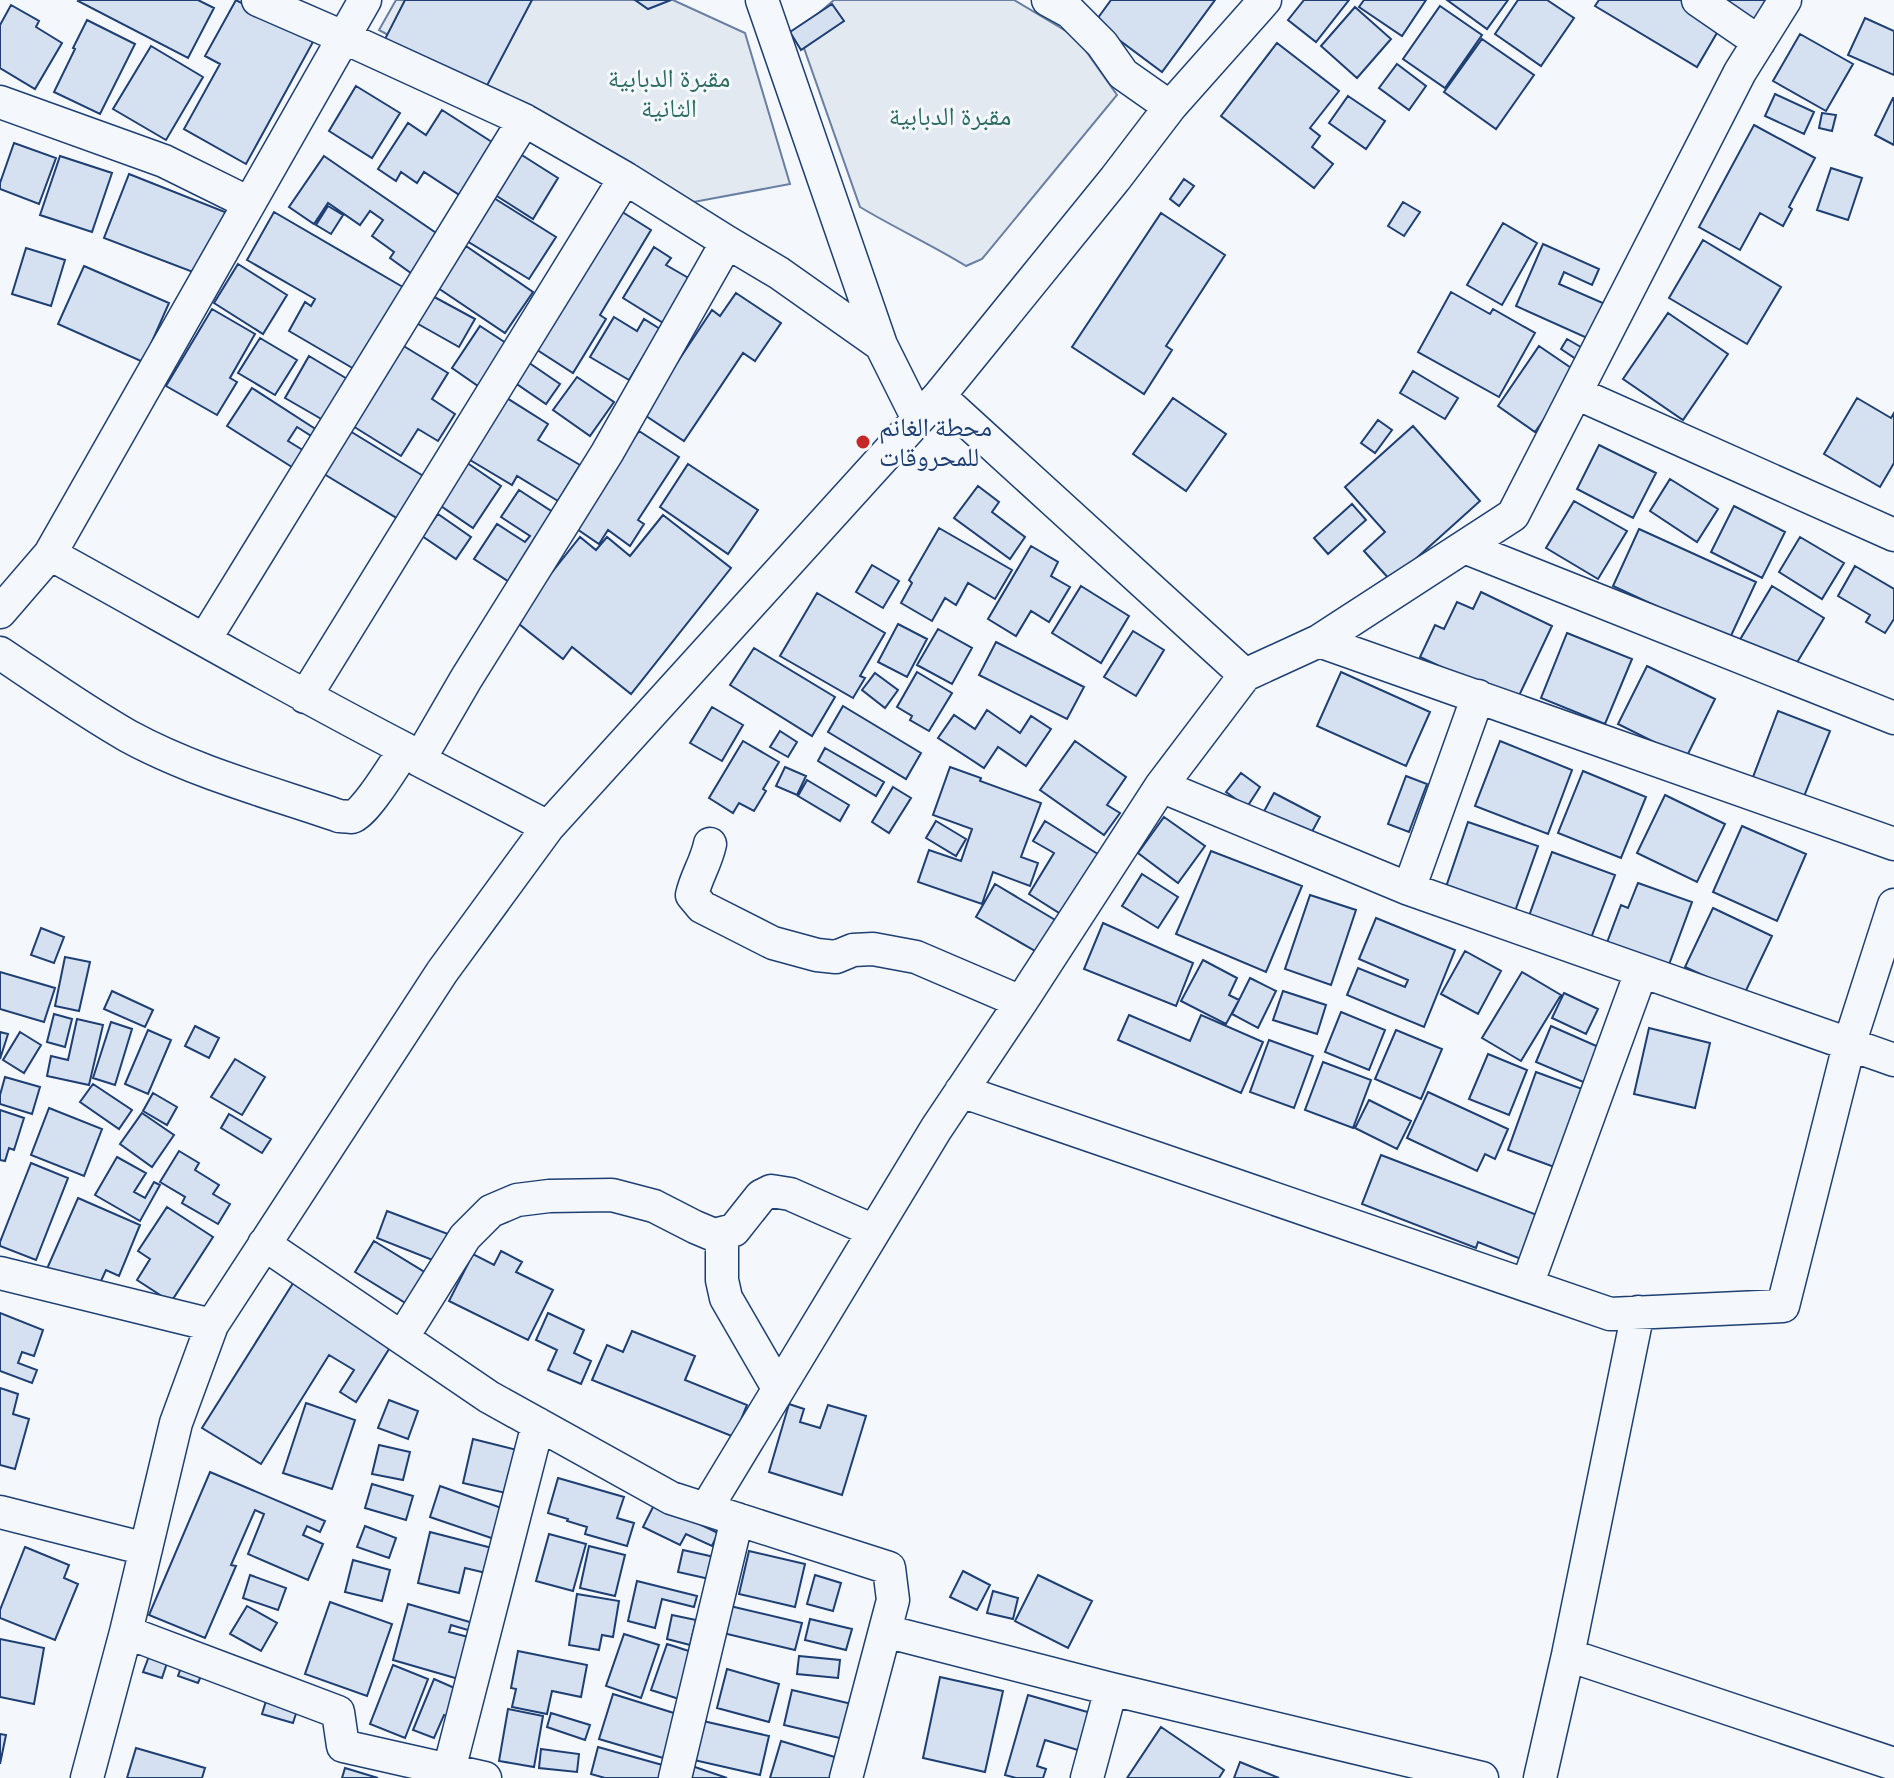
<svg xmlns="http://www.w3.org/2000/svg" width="1894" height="1778" viewBox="0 0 1894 1778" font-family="'Archivo Narrow','Noto Naskh Arabic',sans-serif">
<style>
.green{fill:#e3e9f0;stroke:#687fa3;stroke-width:2}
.building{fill:#d5e0f0;stroke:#1d3f73;stroke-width:2}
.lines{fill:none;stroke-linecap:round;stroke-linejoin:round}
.minor-casing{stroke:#1d3f73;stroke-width:35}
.minor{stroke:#f4f7fb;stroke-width:32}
.poi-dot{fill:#c62828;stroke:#f4f7fb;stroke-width:3}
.labels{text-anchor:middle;stroke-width:6;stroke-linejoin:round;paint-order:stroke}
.park-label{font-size:26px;fill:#2c6c60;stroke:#f4f7fb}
.poi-label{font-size:26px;fill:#1d3f73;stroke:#f4f7fb;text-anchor:start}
</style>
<rect width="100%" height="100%" fill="#f4f7fb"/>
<path class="green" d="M396 0H673L745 33 790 184 683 204 559 127 379 30Z
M834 0H1014L1076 37 1117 95 982 259 966 266C932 245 895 228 860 207L798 31Z"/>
<path class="building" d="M79 0H198L214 8 188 58 78 1Z
M236 0 313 42 246 164 184 129 220 64 205 56Z
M405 0H532L482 95 383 43Z
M635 0H671L648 9Z
M1111 0H1215L1162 72 1095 22Z
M1304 0H1349L1316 42 1288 20Z
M1364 0H1426L1402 36 1359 7Z
M1447 0H1508L1487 29Z
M1518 0H1547L1574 18 1541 66 1495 34Z
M1599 0H1682L1721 26 1697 67 1595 6Z
M1719 0H1780L1764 26Z
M832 4 844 21 801 50 790 32Z
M11 5 39 21 36 27 62 43 35 89 0 68V25Z
M1440 6 1482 35 1445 88 1403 59Z
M1355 7 1391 39 1357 78 1321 46Z
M1865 18 1894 31V75L1848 55Z
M87 20 135 44 100 114 54 92 75 49 73 48Z
M1800 34 1853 64 1826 111 1773 81Z
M1482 39 1534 75 1496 129 1444 92Z
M1277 43 1339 91 1310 128 1320 136 1312 147 1333 164 1314 188 1221 116Z
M151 46 203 77 166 140 113 109Z
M1397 64 1426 86 1409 110 1379 88Z
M356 86 400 113 372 158 329 131Z
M1775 94 1814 112 1804 134 1765 116Z
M1348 96 1385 121 1366 149 1329 123Z
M1893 98H1894V145L1875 135Z
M442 110 495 144 461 196 424 172 417 183 401 172 396 181 378 169 408 123 426 135Z
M1822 113 1836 115 1832 131 1819 128Z
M1754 125 1815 158 1789 207 1792 209 1783 226 1760 213 1740 250 1699 227Z
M14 143 56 158 39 204 0 189V183Z
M517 152 558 178 533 219 492 193Z
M60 156 112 173 92 232 40 215Z
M324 156 442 237 415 276 390 258 394 252 372 236 383 220 370 211 360 225 328 203 314 224 289 207Z
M1831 168 1862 178 1848 220 1817 210Z
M129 174 230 214 206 277 104 238Z
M1184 179 1194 186 1179 206 1170 199Z
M489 195 556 237 529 279 462 238Z
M1403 202 1420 212 1404 236 1388 226Z
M328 206 343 215 331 234 316 225Z
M616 208 651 230 600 315 606 319 573 373 531 346Z
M274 212 408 290 361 373 289 331 305 302 311 306 315 299 247 260Z
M1161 213 1225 255 1166 346 1172 350 1144 394 1072 347Z
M1503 223 1537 243 1502 305 1467 285Z
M1703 240 1781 287 1747 344 1669 298Z
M1543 244 1599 269 1592 285 1564 272 1559 284 1612 307 1596 342 1516 306Z
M466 246 533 292 505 333 438 288Z
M654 247 671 258 666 265 692 280 665 324 623 298Z
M26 248 65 260 51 306 12 294Z
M238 264 287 295 263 334 214 303Z
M84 266 169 303 143 362 58 324Z
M1451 292 1490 314 1493 309 1535 333 1499 397 1418 352Z
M427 293 475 319 459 347 411 320Z
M736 293 781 323 755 361 743 353 684 441 643 414 712 310 720 316Z
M212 309 255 334 230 378 237 382 217 415 166 386Z
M1668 313 1728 354 1683 420 1623 379Z
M614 317 637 331 644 319 660 329 629 380 590 357Z
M480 326 506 343 478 386 452 368Z
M260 338 297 360 275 395 238 373Z
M1567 339 1586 350 1579 361 1561 349Z
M397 342 448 373 432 399 455 414 438 441 418 429 401 456 348 423Z
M1539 346 1577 372 1535 432 1498 406Z
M309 356 354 383 330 424 285 398Z
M522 358 560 384 546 404 508 378Z
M1413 371 1458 398 1445 419 1400 393Z
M577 377 614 402 590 436 553 410Z
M252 388 317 430 313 437 297 427 288 441 306 452 295 469 227 426Z
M502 395 548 424 538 440 580 465 558 501 517 476 512 485 465 457Z
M1173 398 1226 434 1186 491 1133 454Z
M1857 398 1891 418 1894 413V463L1880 487 1824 454Z
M1378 420 1392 430 1375 453 1361 443Z
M1413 426 1480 501 1391 581 1364 551 1385 532 1345 487Z
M345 428 425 477 400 520 319 471Z
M639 431 679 457 638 520 644 524 630 546 608 530 599 544 574 527Z
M1599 445 1656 473 1633 518 1577 489Z
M460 458 501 486 473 528 432 500Z
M688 464 758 510 728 554 660 507Z
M1670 479 1718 509 1697 542 1650 511Z
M978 486 999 502 992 512 1025 537 1010 559 954 518Z
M519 490 562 518 517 587 474 559 497 524 525 542 530 536 501 517Z
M1574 501 1627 531 1598 579 1546 548Z
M1352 504 1366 520 1328 554 1314 538Z
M1734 506 1785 532 1762 578 1711 552Z
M438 514 471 537 456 559 422 536Z
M663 515 731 568 631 694 572 647 563 659 514 620 580 537 596 550 607 537 630 556Z
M939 528 1012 570 995 599 968 583 956 605 945 598 932 621 901 603 912 583 909 580Z
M1639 529 1756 582 1729 640 1613 586Z
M1800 537 1844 563 1822 599 1779 572Z
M1031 546 1058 562 1051 576 1070 587 1049 622 1031 611 1016 636 988 619Z
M872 565 899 581 883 608 856 592Z
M1855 566 1894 589V619L1885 633 1866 622 1870 615 1838 596Z
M1081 586 1129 616 1101 663 1052 633Z
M1772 586 1824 618 1790 674 1738 643Z
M1481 592 1552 626 1516 702 1420 657 1435 625 1444 629 1457 602 1473 609Z
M817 593 885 633 860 676 865 678 853 698 780 656Z
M898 624 927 639 907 677 878 662Z
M938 629 972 648 952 684 917 665Z
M1133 631 1164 650 1136 696 1104 677Z
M1567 633 1632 659 1605 724 1541 698Z
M996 642 1084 687 1067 719 979 675Z
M754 648 835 697 812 736 730 685Z
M1647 666 1715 699 1686 758 1618 724Z
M917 672 952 693 929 731 910 720 912 716 897 707Z
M1341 672 1430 712 1406 766 1317 726Z
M875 673 898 690 885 708 862 690Z
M843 706 921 753 906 779 828 732Z
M712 707 743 725 722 761 690 743Z
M987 710 1020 733 1031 716 1051 729 1026 766 998 747 984 768 938 738 954 715 975 729Z
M1778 711 1830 731 1801 804 1750 785Z
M780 731 797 742 788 757 770 747Z
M743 741 779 762 763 789 766 791 754 811 739 803 733 813 709 798Z
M1075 741 1126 777 1107 805 1120 813 1104 835 1040 790Z
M1500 741 1572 770 1548 834 1475 806Z
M825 748 884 782 876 796 818 761Z
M785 767 806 776 797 795 776 786Z
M950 767 981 778 980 781 1041 803 1021 857 1038 863 1030 886 993 872 982 904 918 882 929 850 961 861 972 829 933 815Z
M1583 771 1646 797 1621 858 1558 833Z
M1241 773 1260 787 1247 807 1226 792Z
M1406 776 1427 784 1409 832 1388 824Z
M807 780 849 805 840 821 798 796Z
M893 787 911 798 889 833 872 822Z
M1274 793 1320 817 1307 841 1261 817Z
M1665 795 1725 824 1697 882 1637 853Z
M1164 817 1205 846 1178 883 1138 853Z
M936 821 966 839 956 856 926 838Z
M1045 821 1101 856 1064 916 1029 894 1054 853 1033 841Z
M1468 822 1538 846 1513 917 1444 893Z
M1742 826 1806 854 1777 921 1713 892Z
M1211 851 1302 886 1266 972 1176 934Z
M1552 852 1615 875 1591 938 1529 916Z
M1142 874 1178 897 1158 928 1122 906Z
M1638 883 1692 902 1667 970 1605 948 1621 905 1628 908Z
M995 884 1067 927 1049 959 976 917Z
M1310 895 1356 910 1331 985 1285 969Z
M1713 908 1772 936 1741 1001 1714 980 1685 967Z
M1376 918 1455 950 1424 1027 1347 995 1358 968 1405 987 1408 980 1359 959Z
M1103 923 1193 963 1176 1006 1084 969Z
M41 928 64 937 54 963 31 955Z
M1465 951 1501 971 1478 1014 1441 994Z
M65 957 90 962 79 1011 55 1006Z
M1203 960 1237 978 1229 995 1239 1000 1226 1024 1181 1001Z
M0 972 55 988 44 1022 0 1009Z
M1522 972 1561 995 1521 1061 1482 1038Z
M1250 978 1276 991 1258 1028 1232 1014Z
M112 991 153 1010 145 1027 104 1009Z
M1283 991 1326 1005 1317 1034 1273 1020Z
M1564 993 1598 1009 1586 1034 1552 1018Z
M1341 1012 1385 1030 1369 1070 1325 1052Z
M54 1014 72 1019 65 1047 47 1042Z
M1129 1015 1190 1041 1201 1015 1263 1042 1241 1093 1118 1040Z
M77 1019 103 1025 89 1085 47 1076 51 1056 68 1060Z
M111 1022 132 1029 115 1085 93 1078Z
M195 1026 219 1038 209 1058 185 1046Z
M1551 1026 1610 1052 1595 1087 1536 1062Z
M1649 1028 1710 1043 1695 1108 1634 1094Z
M148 1030 171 1040 148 1094 125 1084Z
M1396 1030 1442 1049 1421 1099 1375 1079Z
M0 1032 8 1034 0 1059Z
M20 1032 41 1045 24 1073 3 1060Z
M1269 1040 1313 1056 1294 1108 1250 1092Z
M1488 1054 1527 1070 1509 1115 1469 1099Z
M235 1059 265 1077 242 1115 211 1097Z
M1323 1062 1371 1080 1353 1128 1305 1110Z
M1536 1072 1585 1090 1557 1168 1508 1150Z
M5 1077 40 1087 32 1114 0 1104V1095Z
M93 1084 132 1110 119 1129 80 1102Z
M1428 1092 1508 1129 1495 1159 1485 1154 1477 1171 1407 1138Z
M153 1093 177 1107 167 1125 143 1111Z
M1369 1100 1411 1121 1397 1149 1355 1128Z
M49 1108 102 1129 84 1176 31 1155Z
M0 1110 24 1118 14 1150 9 1148 5 1161 0 1160Z
M142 1113 174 1135 152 1167 120 1144Z
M229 1114 271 1139 262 1153 221 1128Z
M179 1151 199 1163 195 1170 219 1185 213 1194 230 1204 218 1224 182 1203 185 1197 160 1182Z
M1381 1155 1537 1215 1521 1259 1478 1242 1476 1248 1362 1204Z
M117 1157 146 1173 134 1192 145 1198 154 1182 160 1185 140 1221 95 1195Z
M31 1163 68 1178 36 1260 0 1246V1242Z
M78 1198 140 1225 119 1276 106 1270 96 1292 46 1271Z
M167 1207 213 1237 171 1302 137 1280 150 1259 138 1251Z
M387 1211 456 1237 445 1265 377 1238Z
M374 1241 436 1279 417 1310 355 1272Z
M501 1251 522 1262 516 1272 553 1290 528 1340 449 1301 473 1254 494 1265Z
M295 1280 394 1341 356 1402 340 1392 354 1370 329 1355 261 1464 202 1428Z
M0 1313 43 1330 34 1356 22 1352 18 1363 37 1370 32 1383 0 1371Z
M548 1313 584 1330 574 1353 591 1361 581 1384 548 1370 557 1350 536 1340Z
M632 1331 695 1356 685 1380 747 1405 734 1437 592 1380 607 1345 623 1352Z
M0 1388 18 1394 13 1414 29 1419 15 1469 0 1465Z
M389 1400 418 1411 408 1439 378 1428Z
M306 1403 355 1420 332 1489 283 1473Z
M789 1404 804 1409 800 1422 820 1428 828 1405 866 1416 842 1495 769 1472Z
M473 1439 525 1452 514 1495 463 1483Z
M379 1445 410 1452 403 1480 372 1474Z
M210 1472 325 1521 320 1532 307 1526 303 1535 323 1544 308 1580 248 1554 264 1514 255 1510 231 1565 236 1566 205 1638 149 1615Z
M558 1478 624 1497 617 1518 634 1523 627 1546 585 1534 587 1527 567 1521 568 1519 548 1513Z
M372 1484 413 1496 406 1520 365 1508Z
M440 1486 510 1511 500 1541 430 1517Z
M655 1503 718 1533 712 1546 686 1534 680 1545 643 1527Z
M365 1526 396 1538 389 1558 357 1547Z
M430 1532 492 1548 486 1573 465 1568 459 1593 418 1583Z
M549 1534 586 1544 573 1591 536 1581Z
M589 1546 625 1555 615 1596 580 1588Z
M25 1547 69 1565 64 1578 78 1584 55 1640 0 1618V1610Z
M683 1550 719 1558 714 1580 678 1572Z
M749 1551 805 1564 795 1607 739 1594Z
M353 1560 390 1570 382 1601 345 1592Z
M963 1571 990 1585 977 1610 950 1597Z
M250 1575 286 1588 278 1610 243 1598Z
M815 1575 841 1583 833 1611 807 1604Z
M1038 1575 1092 1601 1068 1648 1015 1621Z
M637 1581 697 1596 694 1607 662 1599 655 1628 628 1621Z
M993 1591 1018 1598 1013 1619 987 1613Z
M577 1594 619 1601 613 1637 602 1635 599 1650 569 1645Z
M330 1602 392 1624 367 1696 305 1674Z
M408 1604 480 1625 478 1633 451 1625 449 1632 480 1640 469 1682 393 1660Z
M247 1606 277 1623 261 1651 230 1634Z
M730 1606 802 1623 795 1650 723 1633Z
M672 1615 696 1620 690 1645 667 1639Z
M810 1619 852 1629 846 1650 805 1640Z
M624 1634 659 1645 641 1698 606 1686Z
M0 1639 44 1648 34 1704 0 1697Z
M667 1644 695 1653 679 1699 651 1690Z
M151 1651 169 1657 162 1678 143 1672Z
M518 1651 587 1665 581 1697 552 1691 547 1714 512 1707 516 1689 511 1688Z
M799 1656 840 1660 838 1678 797 1674Z
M183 1662 204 1669 198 1683 178 1676Z
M393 1665 428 1679 405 1738 370 1724Z
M727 1669 779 1684 769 1722 717 1708Z
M940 1677 1003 1691 985 1772 923 1758Z
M434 1679 466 1693 455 1720 444 1715 434 1738 413 1730Z
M792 1690 852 1704 844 1739 784 1725Z
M269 1691 300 1701 293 1723 262 1714Z
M613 1694 677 1714 663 1758 599 1739Z
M1028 1695 1091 1713 1081 1751 1045 1740 1037 1766 1046 1769 1043 1778H1016L1005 1775Z
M508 1709 543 1716 534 1767 499 1761Z
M551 1713 590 1725 585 1740 547 1727Z
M703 1721 769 1736 760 1775 694 1760Z
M1161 1727 1224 1770 1219 1778H1127Z
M0 1734 6 1735 0 1764Z
M781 1741 838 1758 833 1778H770Z
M598 1747 666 1766 663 1778H605L591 1774Z
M136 1748 205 1768 202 1778H127Z
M541 1749 579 1754 577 1772 539 1768Z
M1240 1762 1279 1778H1234Z
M692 1766 727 1778H688Z
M345 1768 378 1778H342Z"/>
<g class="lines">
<defs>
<path id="minor" d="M258 0 343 37 524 120 625 178 727 242 779 273 881 345
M762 0 881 345 918 419
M1048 0 1070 12 1102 44 1123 74 1170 107
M1698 0 1759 42
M0 102 164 161 249 203
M1576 393 1894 535
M939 396 1245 675
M1464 547 1894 718
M50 554C168 619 285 687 405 749L419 760 548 827
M0 612 50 554 365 0
M205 639 524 120
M1319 641 1894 844
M0 653C42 681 84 711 128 736 194 772 269 792 339 816 341 816 351 817 352 817 365 814 396 762 405 749
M305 697 625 178
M419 760 466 679 607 453 727 242
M1161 786 1409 889 1894 1060
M710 844C706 863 696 877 692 895L702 907 773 943 817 955 836 957 853 950 873 949 916 957 1021 1002
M1409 889 1478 696
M961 1091 1610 1314 1783 1306 1849 1045 1894 905
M722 1234V1280L726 1298 778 1388
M264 1244 489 1397 671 1498 889 1568 893 1600 846 1778
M0 1273 212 1325
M1527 1285 1641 972
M402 1338 465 1237 491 1211 517 1200 549 1196 612 1195 654 1206 695 1227 714 1235 734 1230 761 1196 771 1191 790 1194 874 1231
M706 1509 936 1129 1021 1002 1161 786 1245 675 1319 641 1513 515 1740 72 1785 0
M0 1512 146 1549
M885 1631 1111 1689 1482 1778
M126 1632 338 1712 343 1746 485 1778
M1568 1655 1894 1764
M449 1770 538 1424
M87 1778 126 1632 176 1423 212 1325 442 972 548 827 939 396 1115 179 1170 107 1265 0
M675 1778 737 1519
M1087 1778 1111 1689
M1540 1778 1568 1655 1638 1312"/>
</defs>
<use href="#minor" class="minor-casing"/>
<use href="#minor" class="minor"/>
</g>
<circle class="poi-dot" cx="863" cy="442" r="8"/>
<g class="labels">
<g class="park-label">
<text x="669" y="87">مقبرة الدبابية<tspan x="669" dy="30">الثانية</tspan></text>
<text x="950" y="125">مقبرة الدبابية</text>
</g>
<g class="poi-label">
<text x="879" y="436">محطة الغانم<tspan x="879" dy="30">للمحروقات</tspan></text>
</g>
</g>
</svg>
